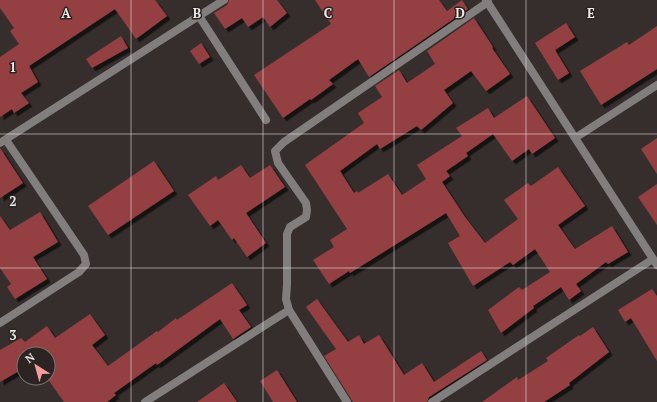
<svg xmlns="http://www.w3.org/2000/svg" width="657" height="402" viewBox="0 0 657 402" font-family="'PT Serif',serif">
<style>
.building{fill:#944042;filter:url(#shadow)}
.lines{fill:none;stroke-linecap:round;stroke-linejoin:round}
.street{stroke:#827e7e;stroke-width:8}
.grid{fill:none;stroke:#f0ebeb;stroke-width:1;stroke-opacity:0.55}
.grid-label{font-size:13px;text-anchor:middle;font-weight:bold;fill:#f0ebeb;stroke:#2b2423;stroke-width:3;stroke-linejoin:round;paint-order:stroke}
</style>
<defs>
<filter id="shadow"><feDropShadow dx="3.5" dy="3.5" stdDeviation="0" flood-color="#0009"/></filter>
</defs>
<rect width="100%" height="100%" fill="#352e2d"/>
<path class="building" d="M0 0H155L167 16 136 39 115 9 29 66 38 82 21 93 29 103 14 113 12 109 0 117V57L19 44 10 31 14 28 0 8Z
M229 0H277L287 13 270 27 263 17 248 27 242 18 225 29 214 13 227 5Z
M315 0H439L447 11 462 0 468 9 369 77 358 59 329 80 333 84 311 100 310 99 283 118 254 75 331 24Z
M474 18 493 47 492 48 510 74 486 91 471 71 444 90 453 103 421 130 417 126 380 149 377 144 340 171 354 193 357 191 358 193 388 174 402 195 426 179 417 165 462 136 456 128 488 108 494 118 527 96 555 138 532 154 529 149 512 161 493 134 466 153 468 156 446 171 450 176 442 182 465 217 485 243 518 219 504 200 528 183 531 186 558 167 585 206 558 225 575 249 612 226 628 252 608 264 606 262 576 284 581 291 569 300 561 287 533 306 534 308 501 333 488 310 519 287 522 290 550 272 535 249 513 265 510 262 473 286 448 243 460 236 446 213 350 273 349 271 329 284 313 260 334 247 330 240 347 229 305 165 364 123 358 113 382 97 375 86 399 70 407 83 435 64 427 51Z
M566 23 575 37 555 50 569 73 558 80 535 43Z
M657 26V69L601 105 580 71 627 42 629 45Z
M121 36 128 48 92 68 86 59Z
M201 43 210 57 199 64 190 51Z
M657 138V174L641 149Z
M0 148 23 183 0 198Z
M154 161 174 191 108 235 88 206Z
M241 165 250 178 270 165 285 187 246 213 266 243 247 257 234 238 232 240 218 220 210 226 188 195 216 176 218 180Z
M657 184V225L638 197Z
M40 212 58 242 33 257 47 279 15 299 7 287 11 284 0 268V216L10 230Z
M232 283 247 305 239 310 251 327 233 339 220 319 157 365 156 363 114 393 116 395 107 402H64L47 378 48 354H24V368L0 382V350L21 338 25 342 47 326 55 338 90 314 105 335 92 345 108 366 157 331 158 332 176 318 177 320Z
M652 289 657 296V361L631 318 625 322 618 310Z
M317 299 348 342 359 335 364 344 379 335 404 375 422 363 434 382 481 351 487 360 429 397 427 402H353L324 356 336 349 306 307Z
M593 327 609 352 569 383 570 385 544 402H482L517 377 518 380 548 361 546 358 579 335 580 336Z
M277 370 297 402H273L260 381Z
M224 383 237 402H197Z"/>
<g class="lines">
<path class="street" d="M486 0 657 265
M199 16 266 120
M575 138 657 85
M0 143 224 0
M0 323 79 272 86 264 84 255 6 140
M145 402 289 310
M347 402 289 310 286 299 287 285V234L290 227 306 217 307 210 306 203 278 163 275 151 284 142 488 2
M432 402 653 259"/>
</g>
<path class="grid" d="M131 0V402M263 0V402M394 0V402M526 0V402M0 134H657M0 268H657"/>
<g class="grid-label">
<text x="66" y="18">A</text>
<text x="197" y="18">B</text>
<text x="328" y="18">C</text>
<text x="460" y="18">D</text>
<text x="591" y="18">E</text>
<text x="13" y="72">1</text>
<text x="13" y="206">2</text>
<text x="13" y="340">3</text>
</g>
<g transform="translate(36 366) rotate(323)"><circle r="19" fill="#2b2423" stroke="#7a7473"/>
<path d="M0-3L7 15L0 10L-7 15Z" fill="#f59b9a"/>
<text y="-6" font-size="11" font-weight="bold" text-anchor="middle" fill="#f0ebeb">N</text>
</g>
</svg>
